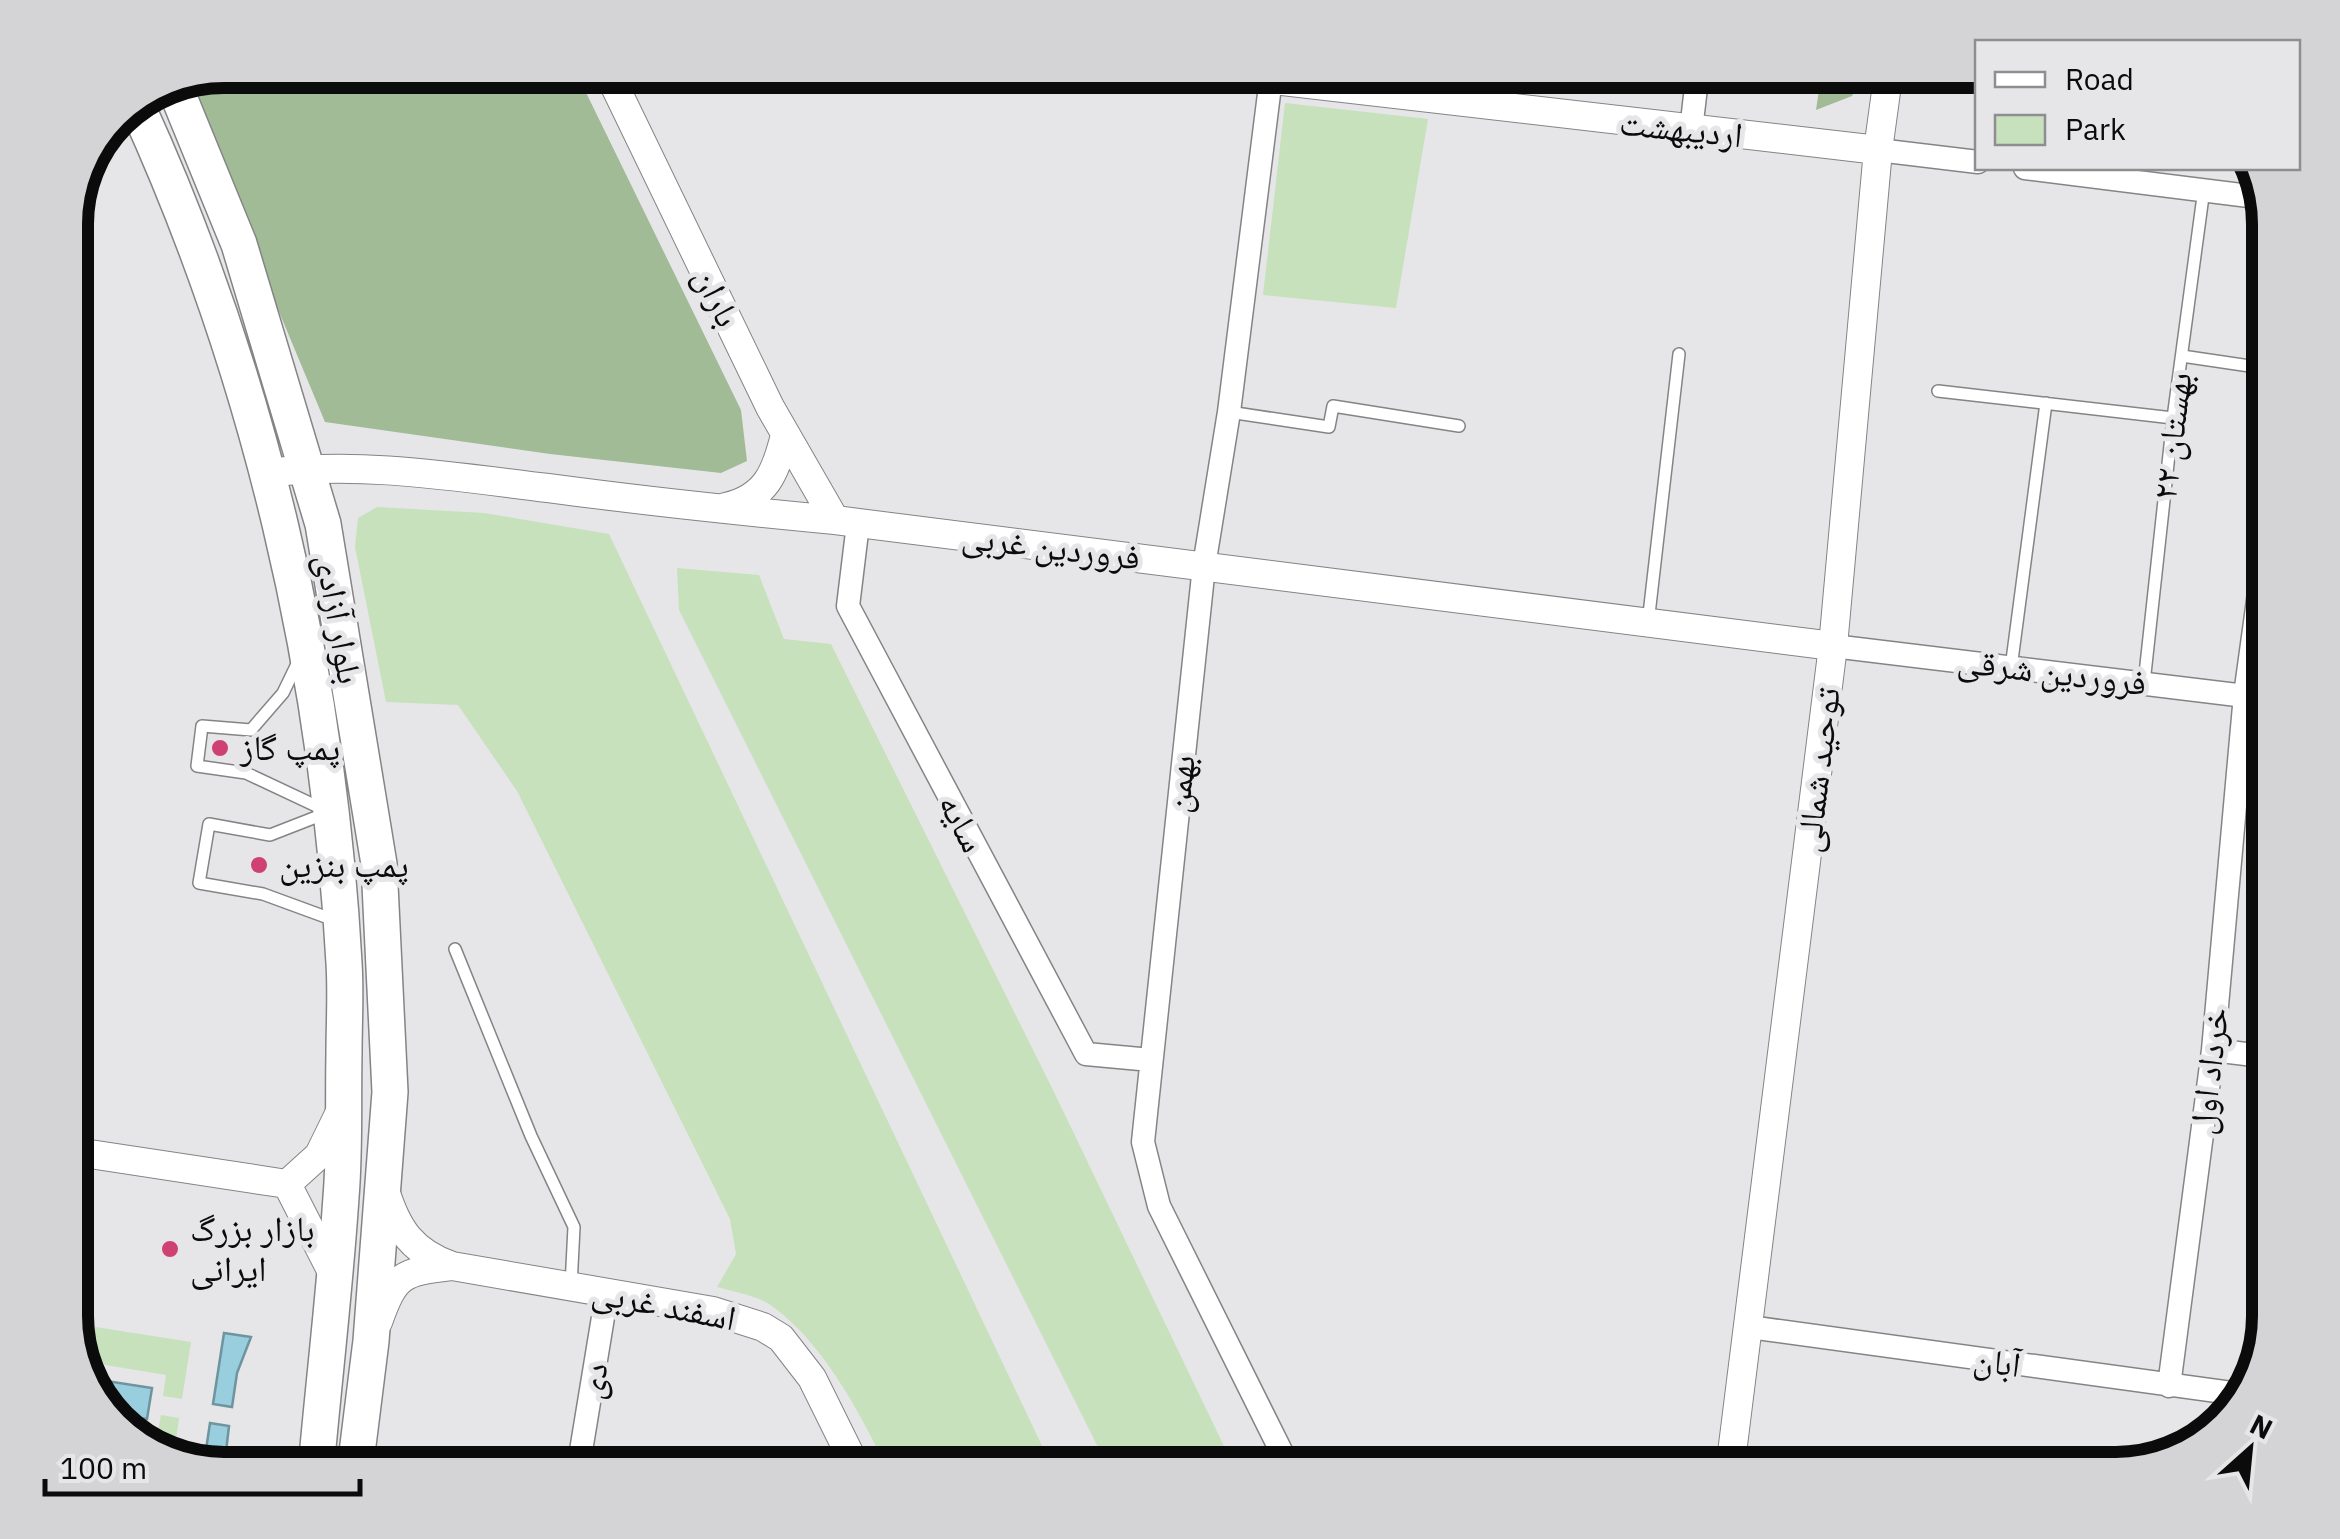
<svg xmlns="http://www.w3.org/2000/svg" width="2340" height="1539" viewBox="0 0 2340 1539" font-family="'IBM Plex Sans','Noto Naskh Arabic',sans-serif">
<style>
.green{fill:#c6e1bc}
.forest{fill:#a0bb96}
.water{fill:#98cedd;stroke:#6e949e;stroke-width:2.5}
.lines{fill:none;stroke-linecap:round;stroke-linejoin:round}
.service-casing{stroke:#848487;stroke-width:14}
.minor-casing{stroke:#848487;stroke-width:25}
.tertiary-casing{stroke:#848487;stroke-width:30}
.primary-casing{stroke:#848487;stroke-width:38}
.service{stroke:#fff;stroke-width:11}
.minor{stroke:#fff;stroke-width:22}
.tertiary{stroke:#fff;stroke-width:28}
.primary{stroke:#fff;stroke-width:35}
.poi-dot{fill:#ce4170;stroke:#e6e6e8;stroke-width:4}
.labels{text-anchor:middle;stroke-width:10;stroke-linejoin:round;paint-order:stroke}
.street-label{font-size:35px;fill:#0b0b0c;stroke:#e6e6e8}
.poi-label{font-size:35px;fill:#0b0b0c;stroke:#e6e6e8;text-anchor:start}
.rim{fill:none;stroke:#0b0b0c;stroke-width:12}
</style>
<rect width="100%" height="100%" fill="#e6e6e8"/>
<path class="green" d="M1285 103 1428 119 1396 308 1263 295Z
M377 507 484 513 609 534 1053 1469H887C861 1414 821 1339 769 1304 755 1295 733 1292 717 1287L736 1254 730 1219 517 791 458 705 386 702 355 547 358 518Z
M677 568 759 575 784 639 831 644 1054 1092 1235 1469H1109L679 610Z
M70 1323 191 1342 182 1399 163 1396 166 1375 81 1361Z
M161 1415 179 1418 174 1454 139 1443 128 1432 157 1436Z"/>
<path class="forest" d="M224 70H575L741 410 747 461 721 473 550 454 325 422 185 86Z
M1822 70H1864L1852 96 1816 110Z"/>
<path class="water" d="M224 1333 251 1337 237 1373 232 1407 213 1404Z
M87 1378 152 1388 147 1419C116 1414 97 1413 87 1378Z
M210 1423 229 1426 224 1469 204 1463Z"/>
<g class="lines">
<defs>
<path id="service" d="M2182 356 2270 369
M1938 391 2173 418
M1229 412 1329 427 1333 406 1459 426
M1648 623 1679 354
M299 660 283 693 251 730 202 726 197 766 246 773 329 812 270 835 209 824 199 883 263 894 334 920
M2011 668 2046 403
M2144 683 2173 418 2204 189
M455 949 531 1136 574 1227 571 1286"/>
<path id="minor" d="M1272 70 1229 412 1204 566 1143 1142 1159 1206 1290 1469
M1691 130 1698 70
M1878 150 1978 162
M2025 168 2265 198
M858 524 848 606 1086 1054 1151 1060
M1833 646 2270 699
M2213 1050 2270 1057
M1749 1327 2246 1395
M2169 1386 2213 1050 2245 695 2270 513
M578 1469 607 1293"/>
<path id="tertiary" d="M607 70 770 407 835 520
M1187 70 1878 150
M268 473C361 461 456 477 548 488 644 501 739 511 835 520L1833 646
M726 507C766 498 776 472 785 435
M70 1151 287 1184
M287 1184 334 1276
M287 1184 319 1155 341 1110
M385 1190C397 1229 412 1252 452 1266L713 1311 763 1327 781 1338 812 1378 857 1469
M378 1322C395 1274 402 1272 451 1266
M1730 1469 1833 646 1878 150 1889 70"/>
<path id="primary" d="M176 90 239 244 323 524 379 864 390 1092 371 1341 355 1469
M137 106C259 373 328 670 344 963 346 993 344 1023 344 1054 343 1101 345 1150 341 1197 335 1288 324 1379 316 1469"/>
</defs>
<use href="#service" class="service-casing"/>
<use href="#minor" class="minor-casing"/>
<use href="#tertiary" class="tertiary-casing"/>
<use href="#primary" class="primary-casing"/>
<use href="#service" class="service"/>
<use href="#minor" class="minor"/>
<use href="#tertiary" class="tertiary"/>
<use href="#primary" class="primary"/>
</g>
<g class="poi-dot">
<circle cx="220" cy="748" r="10"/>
<circle cx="259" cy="865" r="10"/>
<circle cx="170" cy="1249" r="10"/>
</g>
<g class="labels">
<g class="street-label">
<text transform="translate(1681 129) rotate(6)" y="12">اردیبهشت</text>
<text transform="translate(717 297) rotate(64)" y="12">باران</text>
<text transform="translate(2172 436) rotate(-83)" y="12">بهستان ۲۲</text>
<text transform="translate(1051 547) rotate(7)" y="12">فروردین غربی</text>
<text transform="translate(339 619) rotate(80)" y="12">بلوار آزادی</text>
<text transform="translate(2052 672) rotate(7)" y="12">فروردین شرقی</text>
<text transform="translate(1818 770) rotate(-83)" y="12">توحید شمالی</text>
<text transform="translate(1180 784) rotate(-84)" y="12">بهمن</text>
<text transform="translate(962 823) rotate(62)" y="12">سایه</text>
<text transform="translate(2209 1071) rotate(-83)" y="12">خرداد اول</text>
<text transform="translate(664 1305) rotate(11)" y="12">اسفند غربی</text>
<text transform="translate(1997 1362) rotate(8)" y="12">آبان</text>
<text transform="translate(593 1381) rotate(-81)" y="12">دی</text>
</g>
<g class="poi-label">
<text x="240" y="760">پمپ گاز</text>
<text x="279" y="877">پمپ بنزين</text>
<text x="190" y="1241">بازار بزرگ<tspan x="190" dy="40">ایرانی</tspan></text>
</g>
</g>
<path d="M0 0H2340V1539H0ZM224 88H2116A136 136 0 0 1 2252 224V1316A136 136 0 0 1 2116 1452H224A136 136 0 0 1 88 1316V224A136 136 0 0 1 224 88Z" fill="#d4d4d6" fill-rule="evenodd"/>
<path class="rim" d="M224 88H2116A136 136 0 0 1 2252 224V1316A136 136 0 0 1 2116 1452H224A136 136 0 0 1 88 1316V224A136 136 0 0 1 224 88Z"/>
<rect x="1975" y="40" width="325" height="130" fill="#e6e6e8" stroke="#8e8e90" stroke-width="2.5"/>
<rect x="1995" y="72" width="50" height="15" fill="#ffffff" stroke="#8e8e90" stroke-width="2.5"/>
<text x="2065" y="90" font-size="30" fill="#0b0b0c">Road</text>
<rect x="1995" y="115" width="50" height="30" fill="#c6e1bc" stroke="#8e8e90" stroke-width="2.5"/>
<text x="2065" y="140" font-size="30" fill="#0b0b0c">Park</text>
<g transform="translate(2250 1449) rotate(27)" stroke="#e6e6e8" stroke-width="8" paint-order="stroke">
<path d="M0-8L18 38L0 25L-18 38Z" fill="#0b0b0c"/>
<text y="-15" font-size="28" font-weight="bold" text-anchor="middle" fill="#0b0b0c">N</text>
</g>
<path d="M45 1479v15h315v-15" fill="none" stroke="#0b0b0c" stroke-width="5"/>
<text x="60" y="1479" font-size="30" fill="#0b0b0c" stroke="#e6e6e8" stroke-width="8" paint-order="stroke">100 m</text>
</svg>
